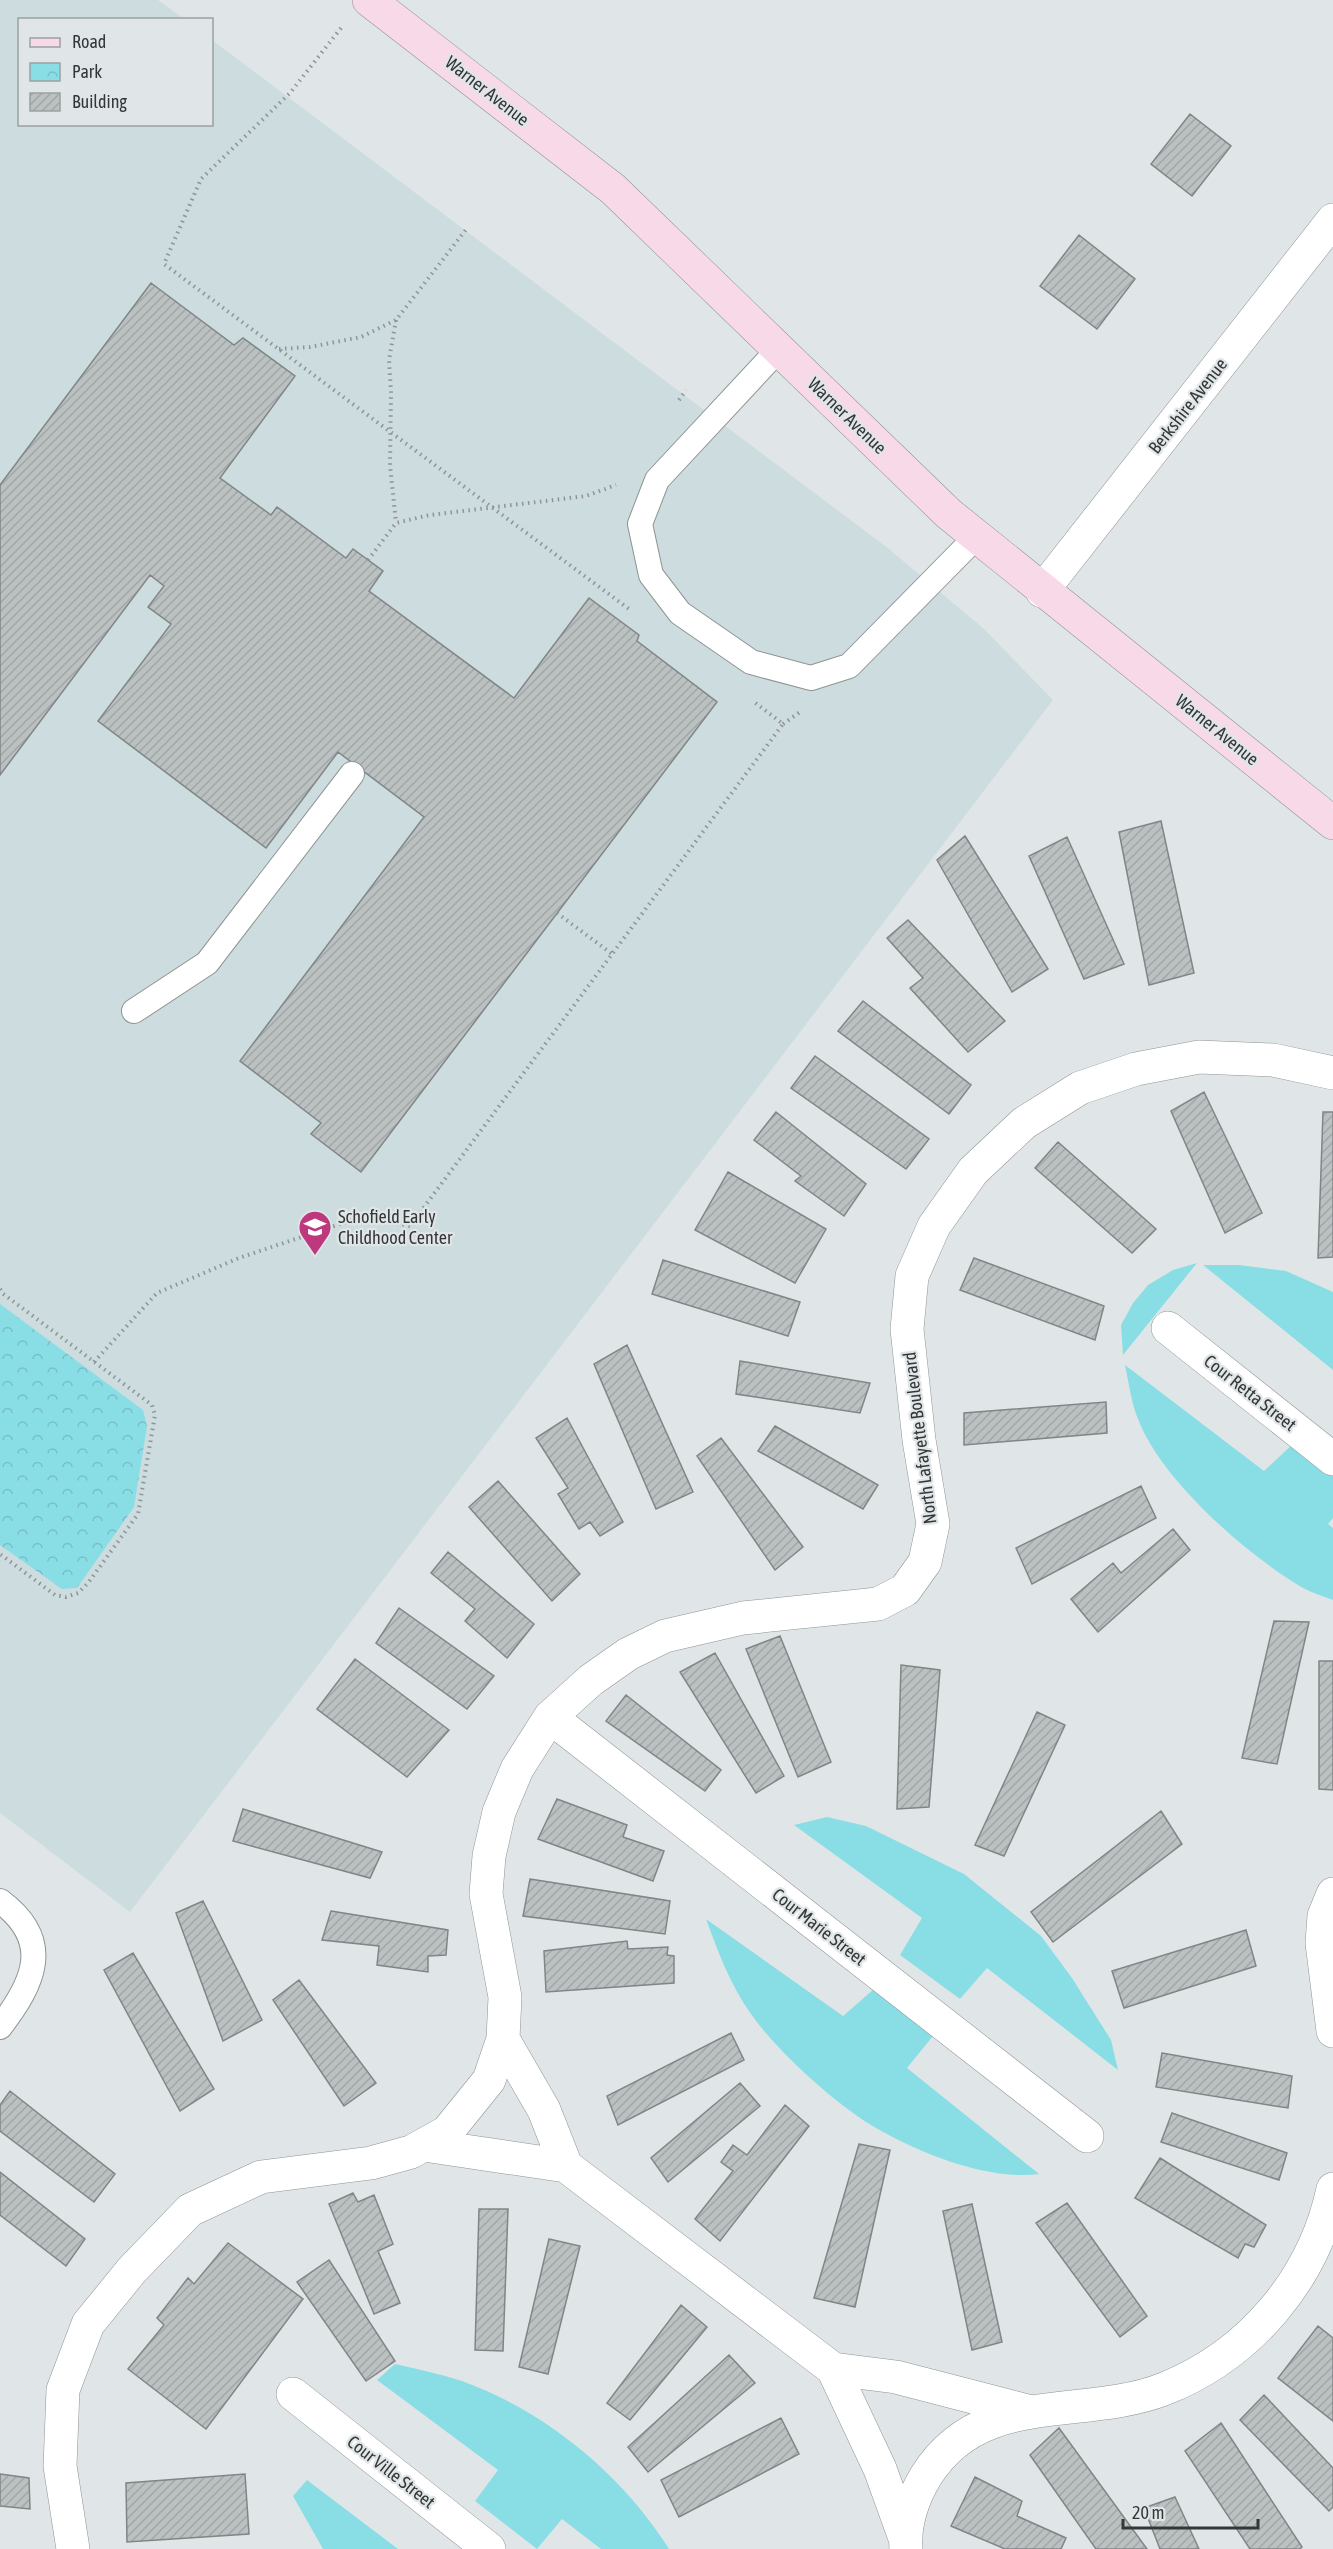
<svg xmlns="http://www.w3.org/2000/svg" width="1333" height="2549" viewBox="0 0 1333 2549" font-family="'Asap Condensed',sans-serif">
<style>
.built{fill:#cddcde}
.grass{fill:#89dee6}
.park{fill:url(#park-crowns)}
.building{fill:url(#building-hatch);stroke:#808586;stroke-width:1.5}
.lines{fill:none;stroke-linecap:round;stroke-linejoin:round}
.lane-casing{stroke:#8e9494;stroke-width:26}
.street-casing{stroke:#8e9494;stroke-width:34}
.secondary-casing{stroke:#8e9494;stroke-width:34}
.path{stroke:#909495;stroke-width:4;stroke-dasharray:1.5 4.5;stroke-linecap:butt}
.lane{stroke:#fff;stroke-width:24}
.street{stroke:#fff;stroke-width:33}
.secondary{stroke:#f8d9e7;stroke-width:33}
.labels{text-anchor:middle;stroke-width:4.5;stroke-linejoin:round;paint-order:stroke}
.street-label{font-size:18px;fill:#343637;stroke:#e0e6e7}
.poi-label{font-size:18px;fill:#343637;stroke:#e0e6e7;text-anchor:start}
</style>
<defs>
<pattern id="park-crowns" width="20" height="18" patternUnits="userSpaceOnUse" patternTransform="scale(1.5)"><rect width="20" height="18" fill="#89dee6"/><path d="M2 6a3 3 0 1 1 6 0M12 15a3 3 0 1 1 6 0" fill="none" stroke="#77bfc6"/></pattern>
<pattern id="building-hatch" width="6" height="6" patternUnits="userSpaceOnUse" patternTransform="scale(1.5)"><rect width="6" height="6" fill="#bbc1c1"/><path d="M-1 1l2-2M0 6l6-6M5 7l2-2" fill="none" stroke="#a1a6a6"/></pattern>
</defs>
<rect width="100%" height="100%" fill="#e0e6e7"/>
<path class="built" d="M0 0H158L184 19 20 20V124H212V40L889 549 984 629 1053 700 130 1912 0 1813Z"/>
<path class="grass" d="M1197 1263 1123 1355 1121 1325 1133 1303 1148 1285 1173 1270Z
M1203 1265H1239L1286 1271 1333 1292V1370Z
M1125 1365 1264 1471 1295 1442 1333 1474V1518L1328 1524 1333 1528V1600C1323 1596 1313 1593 1303 1588 1247 1555 1161 1480 1138 1419 1131 1402 1129 1383 1125 1365Z
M827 1817 866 1826 964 1874 1041 1936 1072 1978 1111 2040 1118 2070 987 1968 960 1999 900 1955 922 1918 794 1825Z
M706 1919 843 2016 874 1989 933 2036 907 2068 1039 2174C987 2181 916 2152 871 2125 833 2102 776 2050 751 2014 730 1984 718 1952 706 1919Z
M395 2364C417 2369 440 2374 462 2381 545 2411 622 2474 669 2549H601L562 2519 537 2549 475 2501 498 2470 377 2380Z
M307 2480 398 2549H323L293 2496Z"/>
<path class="park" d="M0 1304 143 1410 147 1426 134 1507 77 1588 62 1589 0 1545Z"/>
<path class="building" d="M1190 114 1231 146 1192 196 1151 164Z
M1079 235 1135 279 1097 329 1040 286Z
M151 283 234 345 243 338 295 376 220 478 271 515 277 507 346 558 353 549 383 571 369 591 514 698 589 598 639 635 637 641 717 702 361 1172 311 1134 321 1123 240 1061 424 817 338 752 266 848 98 721 171 624 148 607 164 586 150 575 0 775V485Z
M1161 821 1194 973 1149 985 1119 832Z
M965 836 1048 969 1012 992 937 860Z
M1067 837 1124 964 1084 979 1029 856Z
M908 920 1005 1021 968 1052 910 988 923 978 887 938Z
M863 1001 971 1085 949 1114 838 1031Z
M815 1056 929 1139 906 1169 791 1088Z
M1204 1092 1262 1213 1225 1233 1171 1111Z
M776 1112 866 1184 844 1216 795 1181 801 1176 754 1140Z
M1323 1112H1333V1257L1318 1258Z
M1058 1142 1156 1229 1132 1253 1035 1168Z
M728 1172 826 1229 795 1283 695 1230Z
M974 1258 1104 1306 1095 1340 960 1290Z
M663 1260 800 1302 788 1336 652 1294Z
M627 1345 693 1492 656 1509 594 1364Z
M740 1361 870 1383 860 1413 736 1394Z
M1106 1402 1107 1433 964 1445V1413Z
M567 1418 623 1522 600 1536 590 1522 579 1529 558 1494 568 1488 536 1438Z
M775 1426 878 1485 863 1509 758 1451Z
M721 1438 803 1547 775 1570 697 1456Z
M498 1481 580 1574 552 1601 469 1507Z
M1141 1486 1156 1518 1032 1584 1016 1548Z
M1173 1529 1190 1550 1098 1632 1071 1599 1113 1563 1121 1573Z
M448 1552 534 1624 507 1658 465 1621 475 1609 431 1573Z
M399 1608 494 1676 467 1709 376 1643Z
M1274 1621 1309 1622 1277 1764 1242 1758Z
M780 1636 831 1762 798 1777 746 1649Z
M715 1653 784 1776 756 1793 680 1672Z
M355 1659 449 1730 407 1777 317 1709Z
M1319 1661H1333V1790L1319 1789Z
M901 1665 940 1670 929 1807 897 1809Z
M626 1695 721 1770 705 1791 606 1721Z
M1037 1712 1065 1725 1004 1856 975 1845Z
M557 1799 627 1825 623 1837 664 1851 653 1881 538 1839Z
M243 1809 382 1852 370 1878 233 1841Z
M1161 1811 1182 1844 1053 1942 1031 1912Z
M530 1879 670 1901 665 1934 523 1916Z
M203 1901 262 2020 223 2041 176 1913Z
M331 1911 448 1930 446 1955 428 1956V1972L377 1965 379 1946 322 1940Z
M1246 1930 1256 1966 1124 2008 1112 1971Z
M627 1941 628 1949 668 1947 667 1955 674 1956V1983L546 1992 544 1951Z
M133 1953 214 2089 180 2111 104 1970Z
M299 1980 376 2083 344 2106 273 2000Z
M731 2033 744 2060 618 2125 607 2096Z
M1162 2053 1292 2076 1288 2108 1156 2087Z
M740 2083 760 2106 668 2182 651 2158Z
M10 2091 115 2174 94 2202 0 2131V2105Z
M785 2105 809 2126 720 2241 695 2219 733 2171 721 2162 733 2145 747 2155Z
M1172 2113 1287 2153 1279 2180 1161 2142Z
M859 2144 890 2150 855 2307 814 2298Z
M1160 2158 1266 2225 1254 2247 1245 2244 1238 2258 1135 2198Z
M0 2172 85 2239 66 2266 0 2215Z
M353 2193 358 2202 374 2195 393 2244 378 2251 400 2303 374 2314 329 2204Z
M1067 2203 1147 2316 1120 2337 1036 2223Z
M972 2204 1002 2342 972 2350 943 2211Z
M479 2209H508L503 2351 475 2350Z
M549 2239 580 2246 548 2374 519 2367Z
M228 2243 303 2299 206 2429 128 2369 164 2325 157 2318 188 2278 194 2284Z
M329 2260 395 2361 366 2381 297 2282Z
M681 2305 707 2327 630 2420 607 2403Z
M1318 2326 1333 2338V2421L1278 2378Z
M729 2355 755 2383 648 2472 628 2447Z
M1264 2395 1333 2468V2507L1329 2511 1240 2420Z
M781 2418 799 2454 679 2517 661 2480Z
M1221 2423 1302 2547 1300 2549H1250L1185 2451Z
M1059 2428 1147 2549H1096L1030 2455Z
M0 2474 29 2478 30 2509 0 2506Z
M245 2474 249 2534 127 2542 126 2483Z
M975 2477 1022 2501 1017 2516 1066 2538 1061 2549H1005L951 2526Z
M1175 2497 1199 2549H1160L1144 2508Z"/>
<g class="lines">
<defs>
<path id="lane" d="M779 349 657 480 640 524 651 575 680 613 751 662 811 678 849 666 976 537
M134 1011 207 963 352 774
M0 1901C54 1941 34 1983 0 2027"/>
<path id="street" d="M1042 591 1333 220
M1168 1328 1333 1459
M550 1717 1087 2136
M1333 1894 1324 1916 1322 1943 1333 2031
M503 2039 544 2110 566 2166
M424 2145 566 2166 833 2369 896 2377 1031 2412
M833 2369 880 2469 905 2538
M293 2394 489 2549
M73 2549 60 2466 63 2390 88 2324 132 2270 190 2210 261 2177 371 2163 411 2152 447 2132 489 2080 503 2039 505 1997 486 1894 489 1856 499 1812 517 1769 550 1717 591 1680 628 1654 665 1636 743 1618 878 1604 905 1590 925 1562 933 1524 919 1440 907 1329 912 1276 934 1226 973 1171 1024 1123 1080 1088 1136 1069 1199 1057 1273 1060 1333 1073
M906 2549C904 2524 913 2497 926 2476 981 2388 1082 2421 1164 2389 1250 2355 1314 2279 1333 2189"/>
<path id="secondary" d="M369 0 613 189 949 514 1333 823"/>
</defs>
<use href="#lane" class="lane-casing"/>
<use href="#street" class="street-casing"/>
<use href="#secondary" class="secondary-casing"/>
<path class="path" d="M341 28 290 93 201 179 164 264 629 609
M396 320 389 360 391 392 390 465 396 523
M279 349 310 347 361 337 396 320 468 227
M679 400 686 390
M368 560 396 523 430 515 586 496 616 485
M783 724 800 712
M557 913 612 954
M0 1289 2 1293 152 1405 155 1415 138 1514 88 1583 78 1593 66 1597 55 1595 0 1554
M94 1362 157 1293 239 1258 364 1216 410 1226 783 724 753 701"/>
<use href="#lane" class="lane"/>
<use href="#street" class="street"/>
<use href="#secondary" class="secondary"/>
</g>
<defs>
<symbol id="school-pin" viewBox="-11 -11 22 30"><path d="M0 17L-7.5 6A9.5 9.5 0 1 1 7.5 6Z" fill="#bd387c" stroke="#e0e6e7"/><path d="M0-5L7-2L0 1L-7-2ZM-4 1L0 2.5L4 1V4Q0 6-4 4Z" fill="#fff"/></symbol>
</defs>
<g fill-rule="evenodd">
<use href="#school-pin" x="296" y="1208" width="38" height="52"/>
</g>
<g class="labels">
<g class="street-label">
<text transform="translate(487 91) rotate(38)" y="6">Warner Avenue</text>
<text transform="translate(1188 406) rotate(-52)" y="6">Berkshire Avenue</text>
<text transform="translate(847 416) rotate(44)" y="6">Warner Avenue</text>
<text transform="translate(1217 730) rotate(39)" y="6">Warner Avenue</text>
<text transform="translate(1250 1393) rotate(38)" y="6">Cour Retta Street</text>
<text transform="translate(920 1438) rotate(-97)" y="6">North Lafayette Boulevard</text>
<text transform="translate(819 1927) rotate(38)" y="6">Cour Marie Street</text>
<text transform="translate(391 2472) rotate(38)" y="6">Cour Ville Street</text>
</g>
<g class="poi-label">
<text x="338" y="1223">Schofield Early<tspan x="338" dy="21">Childhood Center</tspan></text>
</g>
</g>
<rect x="18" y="18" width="195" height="108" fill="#e0e6e7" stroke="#9ba0a1" stroke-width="1.5"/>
<rect x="30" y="38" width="30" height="9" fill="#f8d9e7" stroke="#9ba0a1" stroke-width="1.5"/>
<text x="72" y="48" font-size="18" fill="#343637">Road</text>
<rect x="30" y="63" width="30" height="18" fill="url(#park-crowns)" stroke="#9ba0a1" stroke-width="1.5"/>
<text x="72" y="78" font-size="18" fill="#343637">Park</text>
<rect x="30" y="93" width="30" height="18" fill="url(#building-hatch)" stroke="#9ba0a1" stroke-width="1.5"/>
<text x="72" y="108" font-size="18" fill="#343637">Building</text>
<path d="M1123 2519v9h135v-9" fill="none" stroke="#343637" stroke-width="3"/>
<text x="1132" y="2519" font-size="18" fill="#343637" stroke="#e0e6e7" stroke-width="4.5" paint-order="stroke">20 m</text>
</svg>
